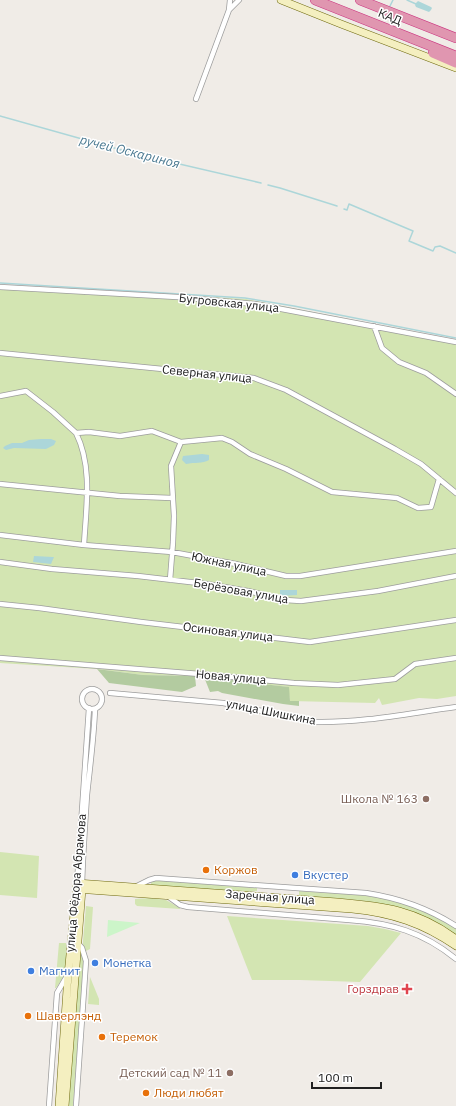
<svg xmlns="http://www.w3.org/2000/svg" width="456" height="1106" viewBox="0 0 456 1106" font-family="'IBM Plex Sans',sans-serif">
<style>
.grass{fill:#d3e5b2}
.forest{fill:#b3cba0}
.park{fill:#ccf5c9}
.water{fill:#acd6d9}
.lines{fill:none;stroke-linecap:round;stroke-linejoin:round}
.stream{stroke:#acd6d9;stroke-width:1.5}
.street-casing{stroke:#9d9d9d;stroke-width:6}
.secondary-casing{stroke:#6f6a0f;stroke-width:8}
.highway-casing{stroke:#cc3681;stroke-width:10}
.street{stroke:#fff;stroke-width:4.5}
.secondary{stroke:#f4efc0;stroke-width:7}
.highway{stroke:#e096b0;stroke-width:9}
.education-dot{fill:#8d6e63;stroke:#fff;stroke-width:1.5}
.food-dot{fill:#e8710a;stroke:#fff;stroke-width:1.5}
.shop-dot{fill:#3f7fe0;stroke:#fff;stroke-width:1.5}
.health-dot{fill:#e0444e;stroke:#fff;stroke-width:1.5}
.labels{text-anchor:middle;stroke-width:3;stroke-linejoin:round;paint-order:stroke}
.street-label{font-size:12px;fill:#202020;stroke:#fff}
.education-label{font-size:12px;fill:#785e54;stroke:#fff;text-anchor:end}
.food-label{font-size:12px;fill:#c56008;stroke:#fff;text-anchor:start}
.shop-label{font-size:12px;fill:#366cbe;stroke:#fff;text-anchor:start}
.health-label{font-size:12px;fill:#be3a42;stroke:#fff;text-anchor:end}
.water-label{font-size:13px;font-style:italic;fill:#4a7991;stroke:#fff}
</style>
<rect width="100%" height="100%" fill="#f0ece7"/>
<path class="grass" d="M0 285 246 299 456 340V696L437 699 419 698 382 705 379 698 375 703 290 701 288 687 195 676 143 675 97 669 0 663Z
M0 852 39 856 37 898 0 895Z
M155 880 257 888V891L243 892 151 885V882Z
M299 891C334 894 370 893 403 903 422 909 439 918 456 928V935C407 899 356 900 299 896Z
M150 898 166 900 180 908V909L137 906 135 904V899Z
M86 906 93 907 90 949 86 951 83 945V941Z
M227 916 368 926 385 929 401 933 360 982 300 980H252Z
M59 943H66L67 957 65 975 56 988H55Z
M80 952 84 962 73 1106H68Z
M90 977 99 999V1005L88 1004Z"/>
<path class="forest" d="M97 669 143 675 195 676 196 686 182 692 109 683Z
M204 677 289 687 290 701H299V706L283 704 222 693 218 691 210 692Z"/>
<path class="park" d="M108 920 140 923 107 937Z"/>
<path class="water" d="M418 1 431 7 432 8 431 10 429 12 416 7 415 5 416 3Z
M41 439H51L56 441 54 445 46 449 14 448 6 450 3 448 5 446 12 443H22L29 440Z
M202 454 209 455V460C202 464 195 462 186 464L182 460 183 456Z
M34 556 53 557H54L51 564 33 562Z
M280 590H297V595L280 596Z"/>
<g class="lines">
<path class="stream" d="M407 0 416 4
M390 6 393 0
M0 116 132 153 261 183
M268 185 280 188 337 206
M344 209 347 210 349 204 413 231 409 241 433 251 435 247 440 246 456 253
M0 283 245 298 294 306 456 338"/>
<defs>
<path id="street" d="M229 10 239 0
M196 99 229 10 230 0
M0 287 177 297 255 304 456 342
M374 326 382 348 399 362 426 373 456 394
M0 353 254 378 286 390 395 449 421 464 456 493
M0 396 26 391 53 412 76 433 89 432 120 436 152 431 181 442 222 438 232 442 250 454 286 469 332 492 397 498 418 508 431 507 439 479
M76 433C93 467 86 508 84 545
M0 484 120 496 172 498
M0 535 84 545 172 552 236 564 286 576H300L456 551
M0 562 52 569 138 576 207 584 248 591 285 600 301 601 378 591 456 576
M170 580 173 542 174 516 171 466 181 442
M0 604 39 608 141 622 310 642 456 620
M0 658 200 674 294 683 338 685 395 679 415 664 456 658
M82 699a10 10 0 1 1 20 0a10 10 0 1 1-20 0Z
M110 693 223 703 316 722C362 723 410 713 456 707
M77 883 89 708
M82 884C83 854 85 825 87 795 90 766 94 737 95 709
M135 887 149 880 156 878 366 893C399 898 428 908 456 926
M169 897 180 905 188 907 349 920C391 923 423 932 456 959
M49 1106 57 993 67 976
M76 1106 86 961 82 948 77 942"/>
<path id="secondary" d="M281 0 341 24 456 68
M76 889 352 909C392 913 423 923 456 946
M59 1106 68 975 77 883 337 902C384 906 417 910 456 939
M65 1106 82 889"/>
<path id="highway" d="M315 0 456 56
M360 0 456 38
M433 53 456 63"/>
</defs>
<use href="#street" class="street-casing"/>
<use href="#secondary" class="secondary-casing"/>
<use href="#highway" class="highway-casing"/>
<use href="#street" class="street"/>
<use href="#secondary" class="secondary"/>
<use href="#highway" class="highway"/>
</g>
<g class="education-dot">
<circle cx="426" cy="799" r="4"/>
<circle cx="230" cy="1073" r="4"/>
</g>
<g class="food-dot">
<circle cx="206" cy="870" r="4"/>
<circle cx="28" cy="1016" r="4"/>
<circle cx="102" cy="1037" r="4"/>
<circle cx="146" cy="1093" r="4"/>
</g>
<g class="shop-dot">
<circle cx="295" cy="875" r="4"/>
<circle cx="95" cy="963" r="4"/>
<circle cx="31" cy="971" r="4"/>
</g>
<path class="health-dot" d="M405 983h4v4h4v4h-4v4h-4v-4h-4v-4h4z"/>
<g class="labels">
<g class="street-label">
<text transform="translate(390 17) rotate(22)" y="4">КАД</text>
<text transform="translate(229 303) rotate(6)" y="4">Бугровская улица</text>
<text transform="translate(207 374) rotate(6)" y="4">Северная улица</text>
<text transform="translate(229 564) rotate(12)" y="4">Южная улица</text>
<text transform="translate(241 591) rotate(10)" y="4">Берёзовая улица</text>
<text transform="translate(228 632) rotate(7)" y="4">Осиновая улица</text>
<text transform="translate(231 677) rotate(5)" y="4">Новая улица</text>
<text transform="translate(271 712) rotate(11)" y="4">улица Шишкина</text>
<text transform="translate(76 883) rotate(-85)" y="4">улица Фёдора Абрамова</text>
<text transform="translate(270 897) rotate(4)" y="4">Заречная улица</text>
</g>
<g class="education-label">
<text x="418" y="803">Школа № 163</text>
<text x="222" y="1077">Детский сад № 11</text>
</g>
<g class="food-label">
<text x="214" y="874">Коржов</text>
<text x="36" y="1020">Шаверлэнд</text>
<text x="110" y="1041">Теремок</text>
<text x="154" y="1097">Люди любят</text>
</g>
<g class="shop-label">
<text x="303" y="879">Вкустер</text>
<text x="103" y="967">Монетка</text>
<text x="39" y="975">Магнит</text>
</g>
<g class="health-label">
<text x="399" y="993">Горздрав</text>
</g>
<g class="water-label">
<text transform="translate(130 151) rotate(14)" y="5">ручей Оскариноя</text>
</g>
</g>
<path d="M312 1082v6h69v-6" fill="none" stroke="#202020" stroke-width="2"/>
<text x="318" y="1082" font-size="12" fill="#202020" stroke="#ffffff" stroke-width="3" paint-order="stroke">100 m</text>
</svg>
